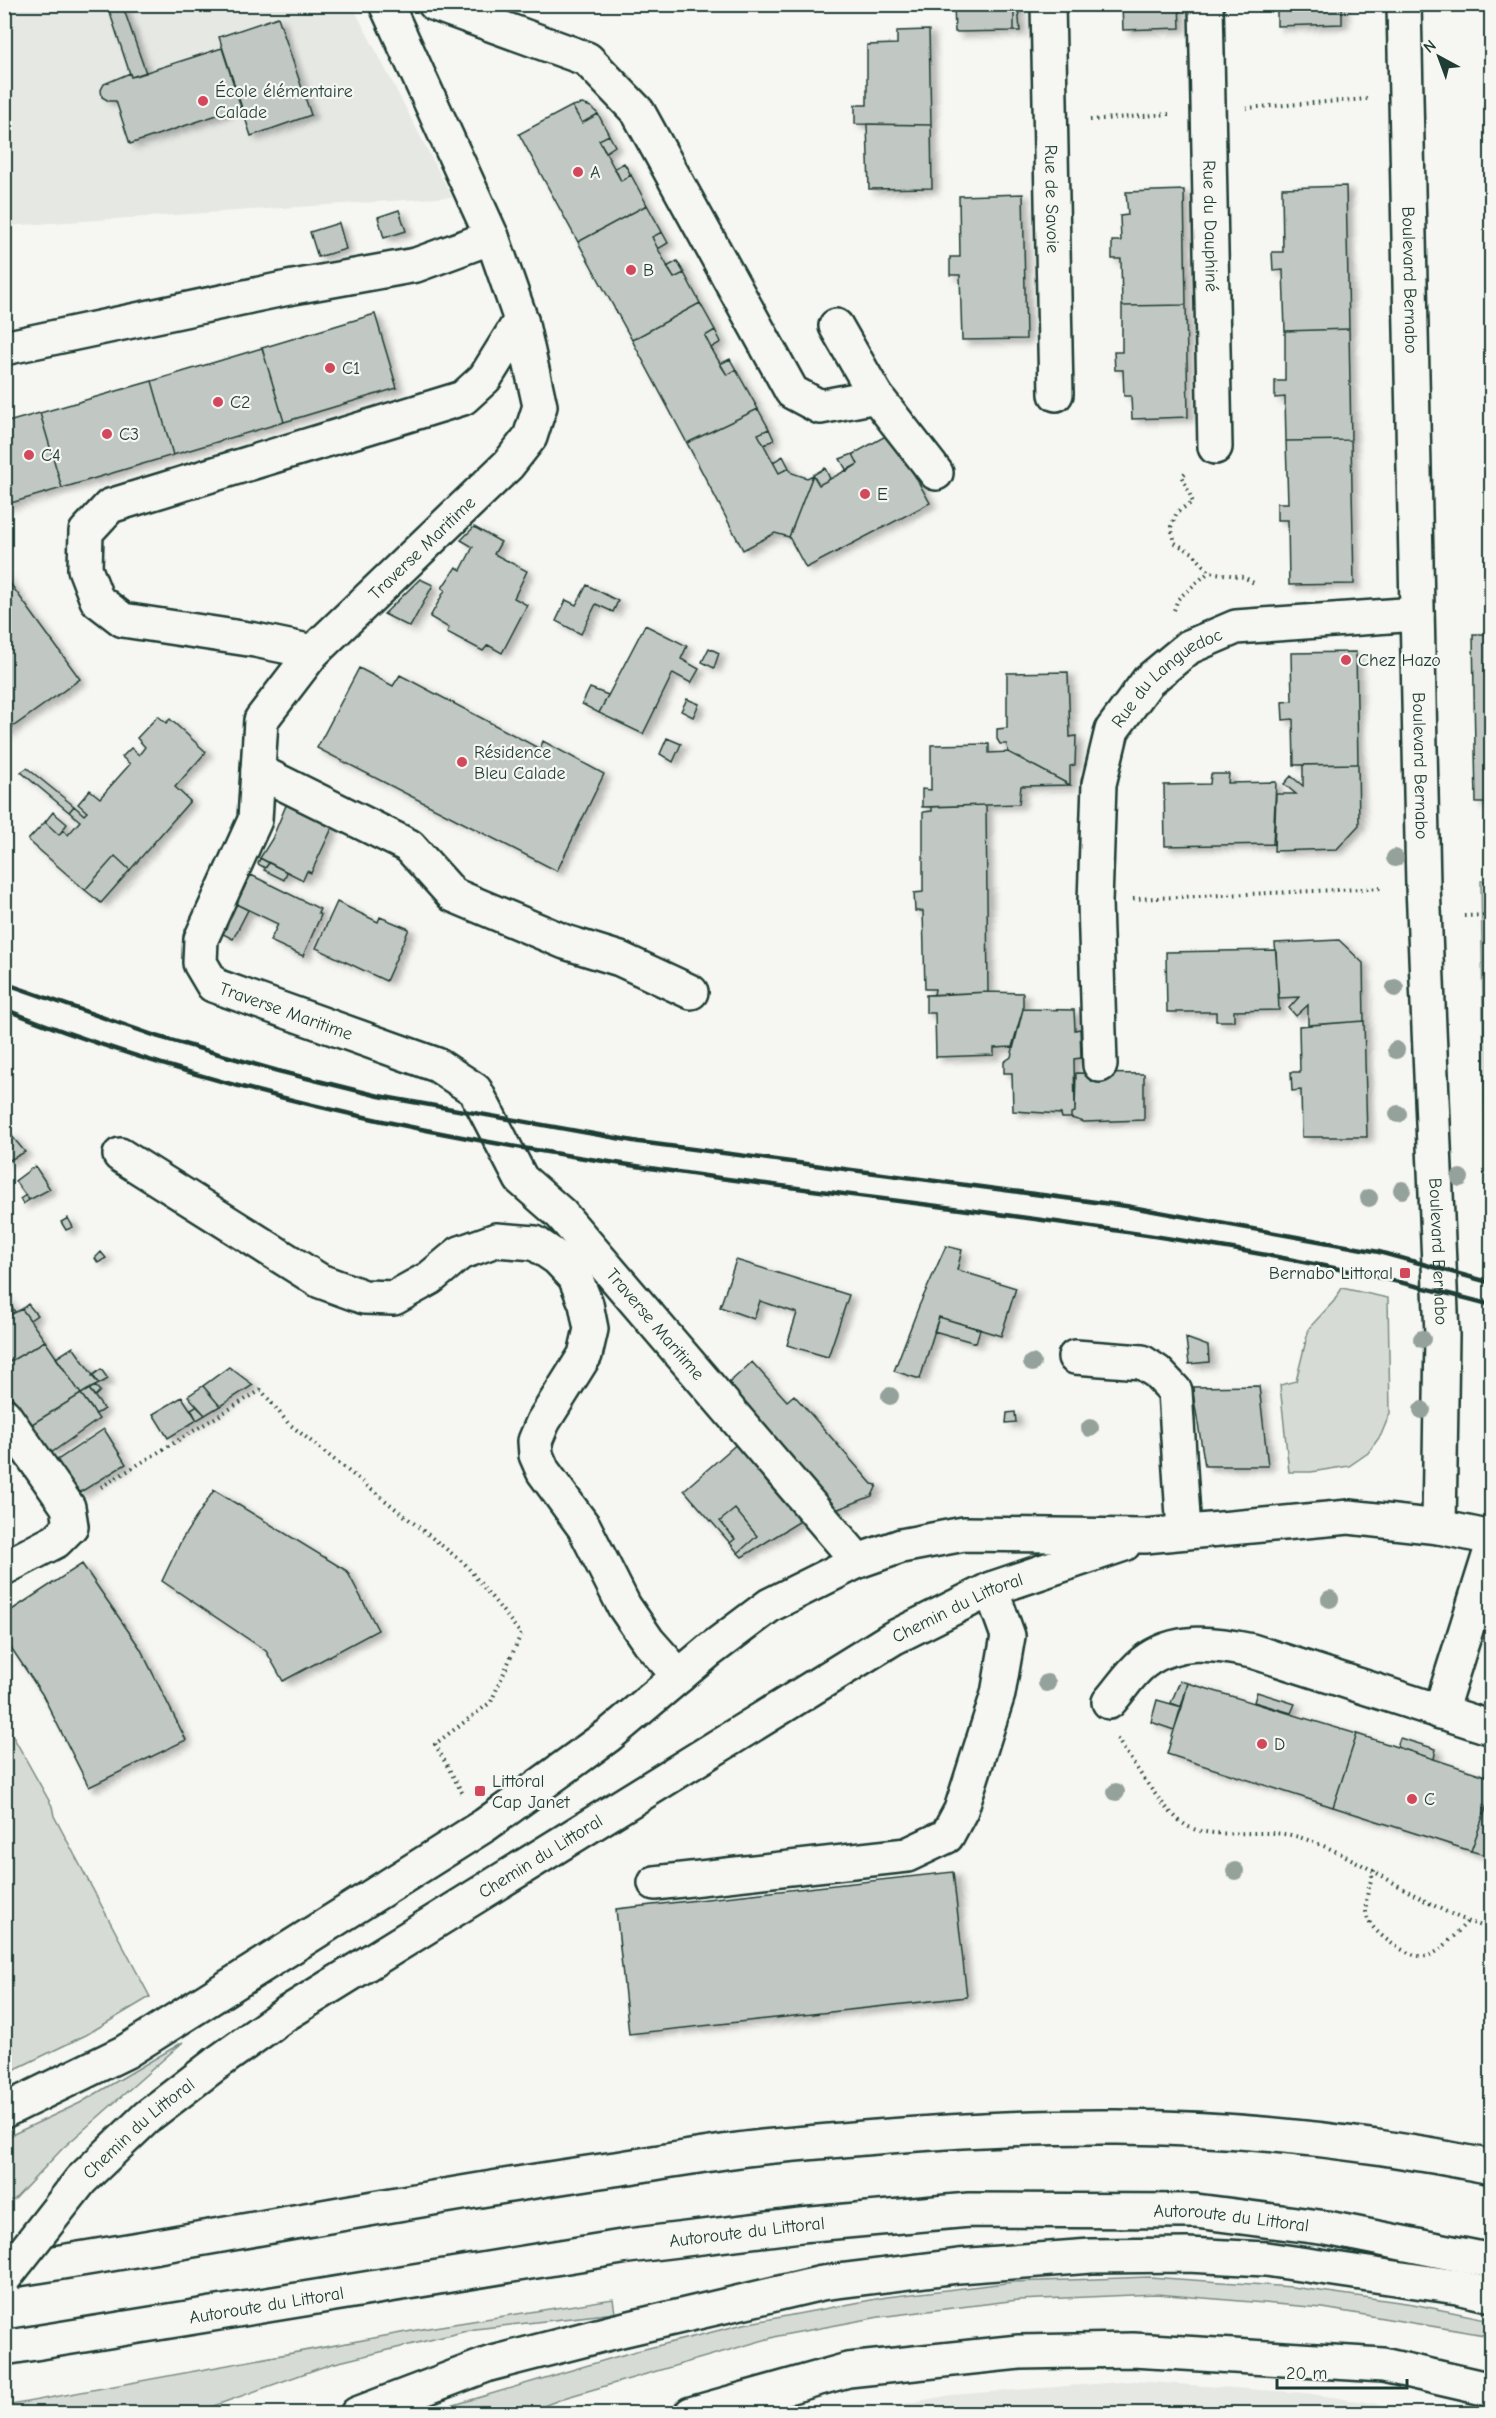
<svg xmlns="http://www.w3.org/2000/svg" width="1496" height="2418" viewBox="0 0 1496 2418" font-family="'Comic Neue',sans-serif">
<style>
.built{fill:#e6e8e4}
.green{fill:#d6dbd6;stroke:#7a8c85;stroke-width:1.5}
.building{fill:#c1c8c3;stroke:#1f3d34;stroke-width:1.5;filter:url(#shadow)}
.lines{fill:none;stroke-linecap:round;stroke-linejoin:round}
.minor-casing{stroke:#1f3d34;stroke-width:38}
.major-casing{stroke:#1f3d34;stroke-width:38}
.highway-casing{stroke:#1f3d34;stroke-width:38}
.path{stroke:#1f3d34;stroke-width:4;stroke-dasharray:1.5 4.5;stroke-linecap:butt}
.minor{stroke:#f6f6f2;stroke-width:33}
.major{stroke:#f6f6f2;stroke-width:33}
.highway{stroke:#f6f6f2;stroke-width:33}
.rail{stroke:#1f3d34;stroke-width:4.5}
.major-bridge-casing{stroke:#1f3d34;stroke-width:38;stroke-linecap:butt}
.major-bridge{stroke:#f6f6f2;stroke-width:33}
.tree{fill:#94a29b}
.poi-dot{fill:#d1495b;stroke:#f6f6f2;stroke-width:2}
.labels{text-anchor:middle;stroke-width:4.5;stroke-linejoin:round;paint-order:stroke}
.poi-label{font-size:18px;fill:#1f3d34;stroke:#f6f6f2;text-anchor:start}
.street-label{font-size:18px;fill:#1f3d34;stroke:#f6f6f2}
</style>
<defs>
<filter id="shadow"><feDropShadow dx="6" dy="4" stdDeviation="3" flood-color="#0004"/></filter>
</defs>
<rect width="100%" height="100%" fill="#f6f6f2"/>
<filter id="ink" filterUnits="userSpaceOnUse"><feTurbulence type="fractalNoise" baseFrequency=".0167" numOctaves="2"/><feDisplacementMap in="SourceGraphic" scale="12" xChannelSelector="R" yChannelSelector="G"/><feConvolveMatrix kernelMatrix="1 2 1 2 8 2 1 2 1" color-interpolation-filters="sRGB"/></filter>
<g filter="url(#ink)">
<path class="built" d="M5 5H352L452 197 5 226Z
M1134 2381 1304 2393 1438 2413 851 2414 951 2395Z"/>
<path class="green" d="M1481 881H1492L1491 1207 1486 1205Z
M1342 1288 1388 1298 1390 1413 1381 1435 1368 1453 1349 1466 1311 1472H1289L1280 1385 1296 1381 1309 1328 1334 1301Z
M5 1722 52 1806 54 1816 150 1997 86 2035 5 2074Z
M183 2042 63 2148 14 2200 5 2201V2138L80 2103Z
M1149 2277 1292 2287 1413 2304 1491 2320V2336L1323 2308 1156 2294 1018 2300 879 2317 778 2336 567 2397 525 2413H427L629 2353 744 2324 887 2297 1014 2282Z
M613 2299 615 2313 475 2329 331 2364 194 2413H5V2406L428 2328Z"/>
<path class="building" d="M107 4H122L146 73 131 77Z
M954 4H1018L1014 7V31L955 32Z
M1119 4H1179L1180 28 1123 30 1122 5Z
M1277 4H1342V24L1277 26Z
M1018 6 1020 31H1014V7Z
M278 17 311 115 251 136 219 37Z
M929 30 931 125 855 124V105H867V45L897 44V31Z
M222 48 241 107 130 144 116 101H109L102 97 101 90 104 84 130 73 131 77Z
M582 104 591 107 598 114 582 123 572 106Z
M1492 104V128L1484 107Z
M572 106 582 123 598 114 609 135 599 140 621 181 631 175 647 205 578 242 519 134Z
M867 124 931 125 932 188 869 189Z
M609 135 615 146 606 152 599 140Z
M624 163 631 175 621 181 615 168Z
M1346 186 1349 329 1285 331 1283 270 1273 271 1272 252H1283L1282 188Z
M1184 190 1186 305 1122 306 1121 259H1112V241H1121L1120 216 1128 215 1126 192Z
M1023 194 1026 339 962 340 960 275H950V257H960L959 196Z
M647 205 662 232 652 237 658 249 674 278 684 273 700 303 632 340 578 242Z
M399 210 406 231 384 238 378 217Z
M339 223 346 249 318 257 310 232Z
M662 232 668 243 658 249 652 237Z
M677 261 684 273 674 278 667 267Z
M700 303 715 330 705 336 711 348 727 375 736 370 758 409 687 443 632 340Z
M1186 305 1188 417 1132 419 1131 396H1124L1123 370H1115L1114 352H1122V306Z
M375 314 397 388 284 422 262 348Z
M1349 329 1351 440 1286 441 1285 397 1275 398V381H1285V331Z
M715 330 721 342 711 348 705 336Z
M262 348 284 422 173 455 152 381Z
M730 359 736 370 727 375 720 364Z
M152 381 173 455 62 488 40 413Z
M758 409 769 429 758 434 779 473 789 468 792 473 807 478 813 475 789 537 775 533 743 550 687 443Z
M40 413 62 488 4 505V423Z
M769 429 774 440 764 445 758 434Z
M891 433 930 503 806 568 789 537 813 475 819 485 858 464 853 454Z
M1351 440 1354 584 1289 585 1288 520H1277V503H1288L1286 441Z
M853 454 858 464 847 471 840 459Z
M783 456 789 468 779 473 773 462Z
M825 468 830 479 819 485 813 475Z
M474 527 501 542 494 554 527 571 514 598 527 605 502 653 488 645 483 651 447 632 449 628 430 617 445 590 442 588 456 567 461 570 473 547 461 540Z
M4 575 80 679 4 733Z
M420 579 433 585 410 627 384 614Z
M587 585 618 601 613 612 596 604 581 634 556 621 566 600 576 605Z
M645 625 687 646 681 659 699 669 691 683 673 673 643 734 599 713Z
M1473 634H1492V803H1476Z
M709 648 719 653 714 668 702 662Z
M1356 652 1358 764 1294 765 1293 719 1283 720 1282 702 1292 701 1291 653Z
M359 668 393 686 400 675 540 749 543 741 604 774 557 871 317 748Z
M1068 672 1070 737 1076 736 1075 765 1070 766V785L1008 752 1007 744H1000L997 739V729L1007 728V673Z
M590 688 608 695 599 713 582 704Z
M687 699 699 704 693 717 681 711Z
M158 716 166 723 170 719 206 752 175 787 190 801 130 870 115 856 85 890 28 840 45 822 59 835 63 830 68 835 80 821 69 812 74 806 84 815 87 812 78 804 90 790 100 798 130 764 122 757 131 748 139 755 145 747 137 738Z
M667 738 681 744 673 762 660 754Z
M989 744V753L1008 752 1070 785 1021 786 1019 804 922 807V789L931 790V745Z
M1358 764 1359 825 1337 849 1274 851 1276 794H1296L1284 784 1291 776 1303 786V765Z
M27 768 74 806 69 812 21 772Z
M1211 774H1229L1228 783 1276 782 1273 844 1165 846 1164 785 1210 784Z
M287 803 333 826 311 873 307 871 303 880 260 858 272 839Z
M986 805 988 992 934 995 935 989H925L923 911H915L914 893 923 892V812L932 811V807Z
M53 812 67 824 59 835 45 822Z
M115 856 130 870 101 903 85 890Z
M260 858 269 863 265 868 258 864Z
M269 863 287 872 284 880 264 870Z
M251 875 320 909 318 913 321 915 303 956 270 941 278 924 236 904Z
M337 902 378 922 380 917 409 929 386 981 316 948Z
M236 904 248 910 233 939 221 933Z
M1339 940 1363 963 1364 1021 1308 1025V1005L1296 1016 1289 1008 1299 997 1279 998 1275 943Z
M1276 950 1279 1010 1234 1011V1021H1216V1012H1167L1166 952Z
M988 992 1023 993V1009L1012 1047 994 1048V1055L936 1057 935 1013H926V995Z
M1023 1009 1074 1010 1075 1030 1080 1029 1081 1058 1074 1059 1075 1112 1071 1113V1118H1062L1061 1114 1013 1111 1012 1073H1004V1062L1011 1057Z
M1364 1021 1367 1137H1302L1301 1090 1292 1091 1291 1072H1300L1299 1026Z
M1076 1073 1144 1074V1120L1084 1122 1071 1118V1113L1075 1112Z
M11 1135 25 1152 8 1161 4 1157V1140Z
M35 1166 50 1189 29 1200 15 1181Z
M26 1195 29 1200 23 1204 20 1199Z
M68 1218 73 1227 66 1230 61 1222Z
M946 1246 962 1250 957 1270 1016 1288 1001 1336 939 1317 920 1379 894 1371 919 1306Z
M101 1252 106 1258 98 1263 95 1258Z
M736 1260 849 1295 828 1357 787 1345 797 1313 760 1301 754 1319 720 1307Z
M4 1296 15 1312 4 1318Z
M28 1304 37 1315 30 1320 22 1309Z
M22 1309 45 1341 4 1365V1318Z
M939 1317 980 1329 976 1343 934 1331Z
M1186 1338 1208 1346 1209 1362 1189 1364Z
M45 1341 81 1394 32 1424 4 1386V1365Z
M73 1347 99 1384 81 1394 56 1358Z
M752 1362 787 1401 794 1395 872 1484 877 1485 872 1496 833 1511 722 1389Z
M229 1367 253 1385 220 1406 203 1386Z
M101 1369 108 1379 99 1384 92 1376Z
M95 1386 100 1391 95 1396 89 1389Z
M203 1386 220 1406 205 1415 188 1396Z
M1259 1386 1268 1466H1205L1192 1387Z
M89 1389 104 1409 96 1414 81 1394Z
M81 1394 99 1419 51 1453 32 1424Z
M182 1397 197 1420 168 1438 153 1414Z
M196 1406 205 1415 197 1420 191 1409Z
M1015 1412 1016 1422 1006 1423 1007 1413Z
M104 1429 126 1464 79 1493 56 1461Z
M740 1441 802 1520 742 1557 738 1553 757 1536 735 1509 720 1521 735 1539 730 1543 684 1490Z
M214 1490 347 1571 378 1630 283 1681 266 1651 162 1581 182 1539Z
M735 1509 757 1536 738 1553 730 1543 735 1539 720 1521Z
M82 1564 140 1648 186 1740 89 1787 42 1694 4 1637V1615Z
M1180 1681 1188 1683 1182 1707 1171 1703Z
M1188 1683 1357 1734 1333 1807 1167 1754Z
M1257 1692 1295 1704 1291 1713 1254 1702Z
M1157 1700 1182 1707 1174 1730 1151 1722Z
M1357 1734 1492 1778V1791L1471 1851 1333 1807Z
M1400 1738 1436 1749 1434 1759 1397 1747Z
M1492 1791V1857L1471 1851Z
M953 1872 967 1997 629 2034 616 1909Z
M960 2407 961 2414H918Z"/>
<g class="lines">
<defs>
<g id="minor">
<path id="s1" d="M386 4 492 237 521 320 540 406 530 437 508 465 313 652 261 720 255 820 201 939 200 963 213 985 437 1065 475 1090 521 1179 561 1214 858 1561"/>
<path d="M435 4 587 59 638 112 792 392 820 407 876 396"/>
<path id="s2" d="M1048 4 1056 394"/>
<path id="s3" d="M1206 4 1215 447"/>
<path id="s4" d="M1404 4 1423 886 1442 1335 1439 1527"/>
<path d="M836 326 876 396 936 473"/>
<path d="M4 348 288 288 416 265 492 237"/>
<path d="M313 652 255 640 123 620 97 600 85 569 86 532 110 506 463 398 485 378 521 320"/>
<path d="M258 771 409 846 453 895 565 942 620 959 691 992"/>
<path id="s5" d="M1100 1065 1095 902 1099 784 1112 730 1148 681 1189 647 1236 627 1417 614"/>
<path d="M120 1155 320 1281 364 1297 394 1298 430 1278 460 1253 496 1240 535 1243 557 1258 575 1277 586 1304 591 1329 585 1355 543 1422 535 1441 536 1455 543 1471 584 1527 624 1606 648 1641 679 1676"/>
<path d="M1075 1357 1142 1362 1157 1372 1175 1391 1184 1532"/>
<path d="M4 1415 68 1507 71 1526 56 1541 4 1568"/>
<path d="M1109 1702C1120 1690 1130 1673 1143 1663 1176 1637 1215 1643 1252 1651L1492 1728"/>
<path d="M1440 1712 1492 1547"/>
<path d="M655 1883 907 1855 947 1836 961 1810 998 1694 1008 1636 991 1589"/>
<path d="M691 2414 848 2370 1019 2352 1133 2350 1383 2365 1492 2390"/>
</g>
<g id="major">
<path id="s6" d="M217 2063 284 2015 893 1638 991 1589 1124 1544"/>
<path d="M4 2111 125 2052 485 1825 609 1735 710 1650 770 1605 858 1561 901 1546 964 1534 1145 1536 1349 1517 1439 1527 1492 1538"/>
</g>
<g id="highway">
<path d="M4 2271C211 2240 415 2197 622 2168 669 2161 716 2152 763 2147 880 2136 999 2126 1117 2127 1242 2128 1369 2142 1492 2167"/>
<path id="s7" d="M4 2348 628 2246 801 2225 969 2210 1196 2211 1327 2228 1492 2261"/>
<path d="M357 2414 489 2364 617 2331 822 2283 958 2266 1091 2256 1187 2255 1266 2259 1457 2287 1492 2295"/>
</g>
</defs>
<use href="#minor" class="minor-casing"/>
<use href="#major" class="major-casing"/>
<use href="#highway" class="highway-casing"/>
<path class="path" d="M1246 108 1367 99
M1090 120 1169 114
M1185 473 1182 476 1193 502 1177 512 1171 527 1175 543 1193 553 1209 572 1244 577 1257 585
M1174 610 1178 599 1209 572
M1133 899 1383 888
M1464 916 1492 915
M101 1487 261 1390 288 1423 465 1564 521 1634 491 1702 435 1744 463 1794
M1117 1739C1134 1763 1164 1814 1189 1827 1215 1841 1268 1826 1302 1838 1369 1859 1424 1911 1492 1929
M1374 1870C1370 1885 1363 1902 1367 1917 1372 1933 1410 1960 1427 1956 1442 1952 1456 1933 1467 1922"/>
<use href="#minor" class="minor"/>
<use href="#major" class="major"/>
<use href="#highway" class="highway"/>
<path class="rail" d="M4 983 156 1036 278 1071 379 1096 639 1142 1126 1206 1379 1252 1492 1283
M4 1009C174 1076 355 1120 535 1150 853 1204 1179 1221 1492 1305"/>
<defs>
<g id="major-bridge">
<path id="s8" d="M4 2278 81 2180 148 2116 217 2063"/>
</g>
</defs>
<use href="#major-bridge" class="major-bridge-casing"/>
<use href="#major-bridge" class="major-bridge"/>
</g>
<g class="tree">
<circle cx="1395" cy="858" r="9"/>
<circle cx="1395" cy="988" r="9"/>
<circle cx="1396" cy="1050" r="9"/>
<circle cx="1398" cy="1114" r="9"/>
<circle cx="1460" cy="1178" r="9"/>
<circle cx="1402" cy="1190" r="9"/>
<circle cx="1369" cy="1198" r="9"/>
<circle cx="1422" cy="1339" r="9"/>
<circle cx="1032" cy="1363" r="9"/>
<circle cx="890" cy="1396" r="9"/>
<circle cx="1422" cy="1410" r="9"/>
<circle cx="1090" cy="1428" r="9"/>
<circle cx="1330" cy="1599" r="9"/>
<circle cx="1047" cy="1683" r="9"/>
<circle cx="1116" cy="1792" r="9"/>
<circle cx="1235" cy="1871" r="9"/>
</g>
</g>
<g class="poi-dot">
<circle cx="203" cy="101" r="6"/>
<circle cx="578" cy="172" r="6"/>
<circle cx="631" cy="270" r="6"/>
<circle cx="330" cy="368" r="6"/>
<circle cx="218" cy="402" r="6"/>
<circle cx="107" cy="434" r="6"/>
<circle cx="29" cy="455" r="6"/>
<circle cx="865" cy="494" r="6"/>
<circle cx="1346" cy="660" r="6"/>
<circle cx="462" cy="762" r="6"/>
<rect x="1399" y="1267" width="12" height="12" rx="3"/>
<circle cx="1262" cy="1744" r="6"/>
<rect x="474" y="1785" width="12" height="12" rx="3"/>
<circle cx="1412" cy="1799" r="6"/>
</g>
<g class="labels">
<g class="poi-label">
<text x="215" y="97">École élémentaire<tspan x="215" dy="21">Calade</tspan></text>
<text x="590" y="178">A</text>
<text x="643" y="276">B</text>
<text x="342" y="374">C1</text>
<text x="230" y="408">C2</text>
<text x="119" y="440">C3</text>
<text x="41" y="461">C4</text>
<text x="877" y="500">E</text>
<text x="1358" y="666">Chez Hazo</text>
<text x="474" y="758">Résidence<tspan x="474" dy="21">Bleu Calade</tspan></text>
<text x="1393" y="1279" text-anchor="end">Bernabo Littoral</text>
<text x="1274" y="1750">D</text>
<text x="492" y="1787">Littoral<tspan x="492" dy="21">Cap Janet</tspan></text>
<text x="1424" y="1805">C</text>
</g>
<g class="street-label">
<text dy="6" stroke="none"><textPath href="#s2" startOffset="195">Rue de Savoie</textPath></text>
<text dy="6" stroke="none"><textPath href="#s3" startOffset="222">Rue du Dauphiné</textPath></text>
<text dy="6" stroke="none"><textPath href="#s4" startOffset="276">Boulevard Bernabo</textPath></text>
<text transform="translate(422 548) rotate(-44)" y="6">Traverse Maritime</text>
<text dy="6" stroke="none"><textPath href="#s5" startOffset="414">Rue du Languedoc</textPath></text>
<text dy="6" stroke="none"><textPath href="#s4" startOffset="762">Boulevard Bernabo</textPath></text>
<text dy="6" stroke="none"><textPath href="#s1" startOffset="1214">Traverse Maritime</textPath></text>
<text dy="6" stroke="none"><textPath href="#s4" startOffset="1248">Boulevard Bernabo</textPath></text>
<text dy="6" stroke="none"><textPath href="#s1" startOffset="1718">Traverse Maritime</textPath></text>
<text dy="6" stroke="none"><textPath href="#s6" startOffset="870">Chemin du Littoral</textPath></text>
<text dy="6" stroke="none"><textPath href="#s6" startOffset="384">Chemin du Littoral</textPath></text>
<text dy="6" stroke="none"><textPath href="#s8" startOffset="202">Chemin du Littoral</textPath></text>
<text dy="6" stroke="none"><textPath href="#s7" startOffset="1238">Autoroute du Littoral</textPath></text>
<text dy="6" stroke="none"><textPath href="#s7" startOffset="752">Autoroute du Littoral</textPath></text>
<text dy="6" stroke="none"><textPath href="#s7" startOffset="266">Autoroute du Littoral</textPath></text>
</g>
</g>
<rect width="1496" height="2418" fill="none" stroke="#f6f6f2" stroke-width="24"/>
<rect x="12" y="12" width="1472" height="2394" fill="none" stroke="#1f3d34" stroke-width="2" filter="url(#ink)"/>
<g transform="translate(1439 57) rotate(319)" stroke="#f6f6f2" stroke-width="4.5" paint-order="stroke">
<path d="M0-4.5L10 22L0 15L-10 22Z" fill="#1f3d34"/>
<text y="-9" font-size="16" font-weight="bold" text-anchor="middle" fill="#1f3d34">N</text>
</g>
<path d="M1277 2379v9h130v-9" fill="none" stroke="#1f3d34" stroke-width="3"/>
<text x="1286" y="2379" font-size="18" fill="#1f3d34" stroke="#f6f6f2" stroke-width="4.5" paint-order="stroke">20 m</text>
</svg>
